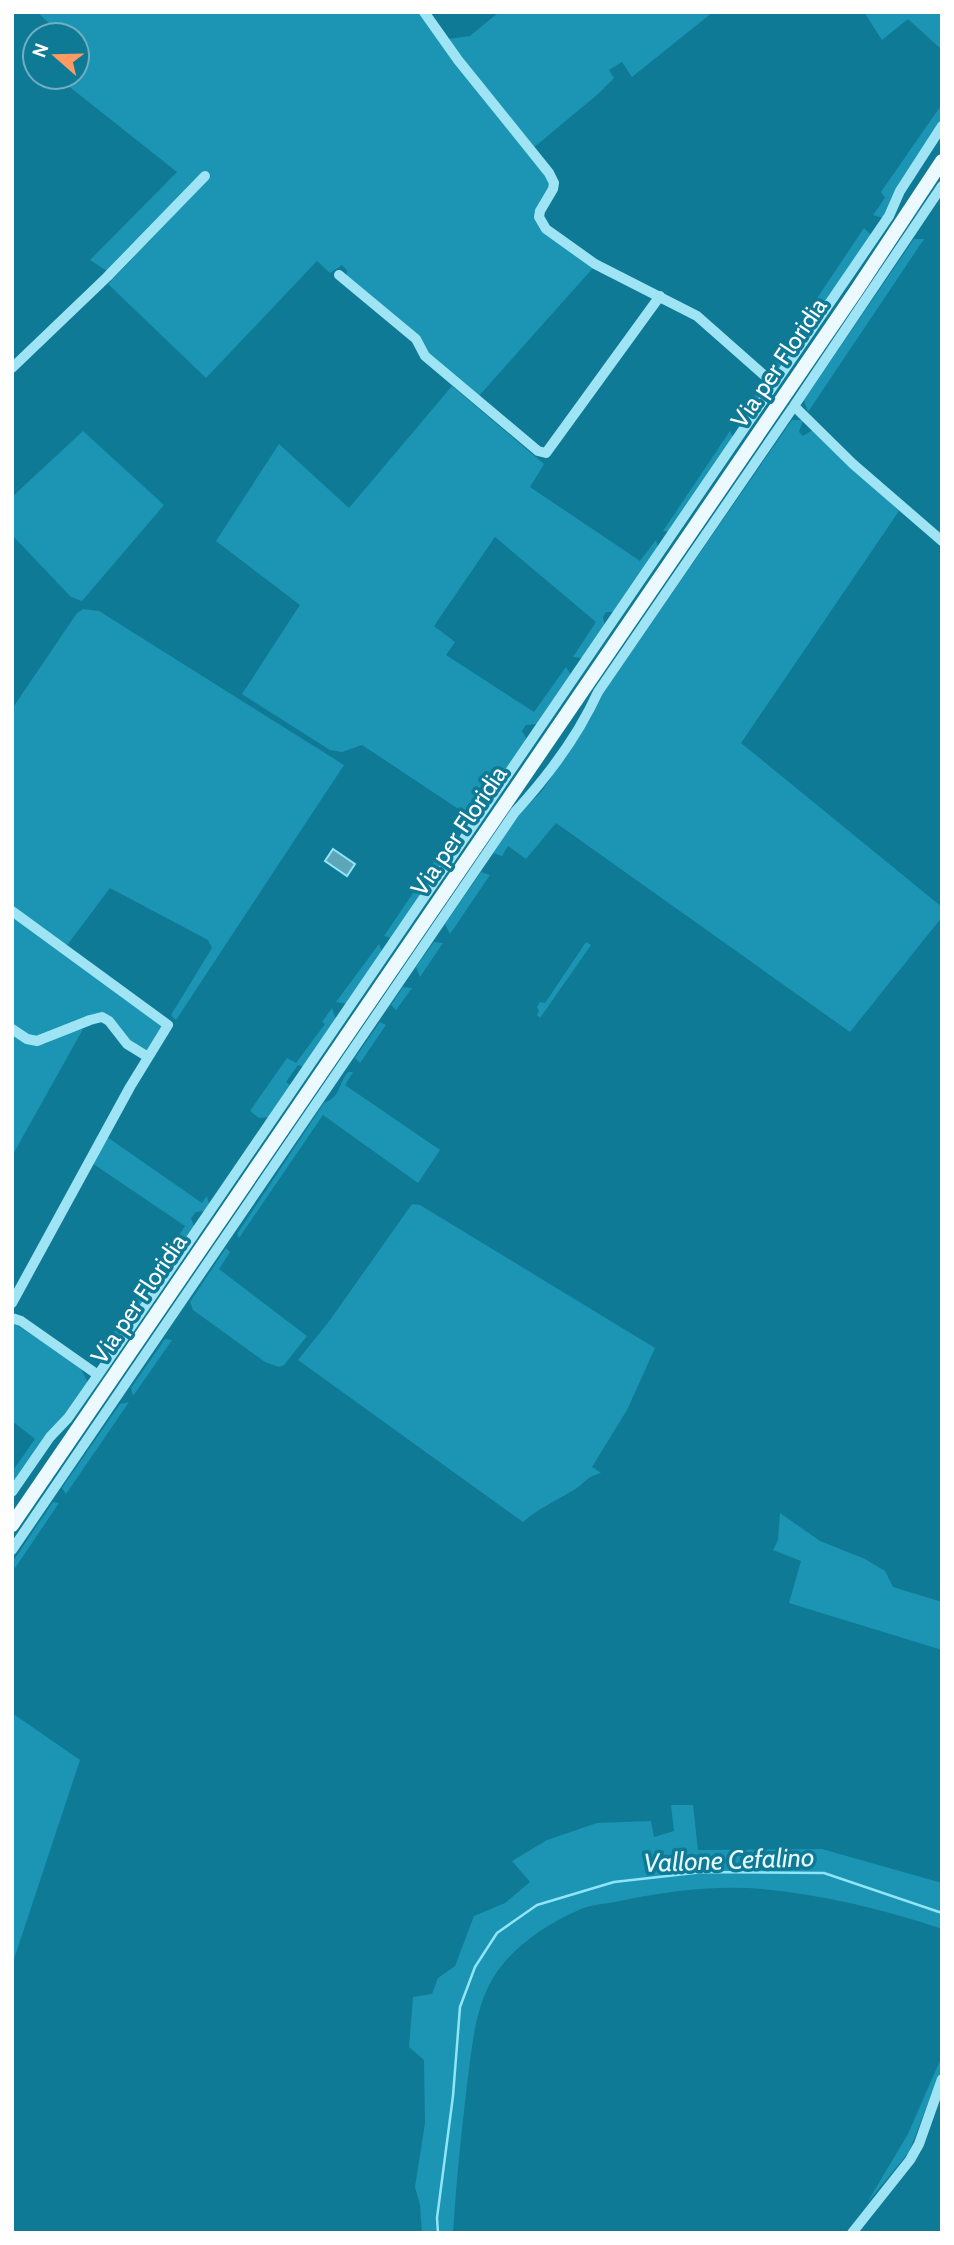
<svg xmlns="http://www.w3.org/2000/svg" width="954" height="2245" viewBox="0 0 954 2245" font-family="Cabin,sans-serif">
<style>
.green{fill:#1b95b3}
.water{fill:#5da6b9;stroke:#90e5f8;stroke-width:2}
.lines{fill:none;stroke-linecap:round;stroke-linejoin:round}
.stream{stroke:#90e5f8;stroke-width:2.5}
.minor{stroke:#9fe4f4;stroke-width:10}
.major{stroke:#ecfaff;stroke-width:14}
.labels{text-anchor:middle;stroke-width:7;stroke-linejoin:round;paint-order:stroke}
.street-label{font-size:24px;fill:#fff;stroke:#0f7a96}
.water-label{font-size:26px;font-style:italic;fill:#e6f9fe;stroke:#0f7a96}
</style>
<rect width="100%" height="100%" fill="#0f7a96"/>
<path class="green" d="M37 12H420L546 174 551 185 536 217 593 268 478 397 428 354 346 277 347 270 342 265 330 273 317 261 206 378 108 284 211 176 206 171 107 271 90 260 177 172 57 77H77V35H38L49 23Z
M499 12H713L632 77 622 62 609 70 614 78 598 94 532 149 448 39 470 36Z
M864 12H942V50L908 19 882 40Z
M942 104V120L898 186 883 218 873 215 885 198 881 192Z
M864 228 871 235 777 372 767 373Z
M914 239H924L808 412 804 400Z
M764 383 766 389 743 422H737Z
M452 386 544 464 530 487 640 561 656 540 658 548 614 612H606L603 617 605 626 582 658 573 657 596 622 495 537 434 626 455 642 446 655 534 712 566 667 571 675 537 724 526 725 522 731 527 740 477 813 466 814 362 745 342 752 330 750 242 694 300 605 216 541 279 444 349 508Z
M792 420H803L799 432 803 436 813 430 899 511 741 743 942 907V917L850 1032 556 823 526 859 508 846 502 856 493 853 521 812 542 791 591 718 603 693Z
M83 431 164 505 82 601 71 597 12 535V497Z
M730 431 733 437 669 532 663 531Z
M83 609 99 611 344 765 176 1020 171 1015 212 948 208 940 110 888 65 948 12 908V709L77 613Z
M438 856 441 866 392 938 384 936Z
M481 872 490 875 450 934 445 924Z
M12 914 165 1025 147 1053 129 1042 110 1019 32 1038 12 1025Z
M434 942 443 943 420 977 416 967Z
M586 942 591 945 540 1018 537 1015 539 1011 537 1007 540 1002 545 1003Z
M379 944 382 952 347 1004 336 1002Z
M403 987 412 988 396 1010 391 1005Z
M332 1008 336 1020 304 1067 298 1065 286 1082 291 1086 270 1117 259 1118 250 1111 287 1058 296 1063 325 1024 322 1022Z
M380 1022 386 1025 360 1063 355 1058Z
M83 1029 12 1156V1033C49 1058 46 1035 83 1029Z
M348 1072H353L345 1085 440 1150 418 1183 323 1115 239 1238 237 1234 324 1103C341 1097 337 1086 348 1072Z
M107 1137 202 1203 207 1196 209 1204 204 1211 196 1212 191 1218 194 1226 178 1248H171L185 1226 92 1163Z
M412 1204 420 1205 655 1348 627 1410 592 1467 601 1473C585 1477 585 1484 572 1491 555 1501 538 1509 523 1522L298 1360 330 1320Z
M226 1248 230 1252 219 1269 307 1336 284 1365 279 1367 265 1362 193 1310 190 1302Z
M165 1257 168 1263 132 1316H124Z
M12 1322 79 1365 88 1383 12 1484V1472L35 1439 12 1421Z
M117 1327 119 1335 104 1358H97Z
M165 1339 172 1340 133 1396 131 1388Z
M129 1402 66 1494 62 1488 120 1404Z
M53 1502 59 1503 15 1568 13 1561Z
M780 1513 820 1541 865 1559 885 1571 893 1587 942 1602V1650L789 1603 801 1561 773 1550 778 1540Z
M12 1713 80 1760 12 1965Z
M671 1805H693L698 1850 822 1849 942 1883V1929C884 1909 823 1895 762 1889 713 1885 662 1892 615 1902 603 1904 589 1905 579 1910 546 1924 511 1948 493 1978 474 2010 472 2049 467 2085 461 2135 456 2183 453 2233H422L420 2205 415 2187 425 2123 424 2060 409 2047 413 1997 432 1994 438 1978 455 1966 474 1916 505 1903 530 1882 512 1861 547 1840 597 1823 651 1821 654 1837 674 1831Z
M942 2056V2068L909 2152 867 2203 908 2134Z"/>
<path class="water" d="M333 849 355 864 347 876 325 861Z"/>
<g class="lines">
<path class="stream" d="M438 2233 437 2218 453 2096 460 2007 475 1967 497 1933 537 1905 614 1882 703 1872 824 1873 942 1913"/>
<path class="minor" d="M424 12 458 60 549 173 554 183 553 189 540 211 539 217 546 229 595 264 697 316 774 384
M339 275 416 339 425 356 538 451 546 453 660 296
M12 368 107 277 205 176
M794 406 853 464 942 541
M12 911 168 1025 130 1087 12 1303
M12 1029 27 1039 37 1041 90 1020 102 1017 109 1021 127 1044 148 1057
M12 1318 21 1321 98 1375
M12 1492 50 1437 68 1418 98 1375 889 216 900 191 942 126
M12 1550 515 812C548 776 578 736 598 692L794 406 942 186
M852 2233 910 2160 919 2144 942 2079"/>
<path class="major" d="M12 1525 856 291 942 161"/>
</g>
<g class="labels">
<g class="street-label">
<text transform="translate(779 363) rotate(-56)" y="8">Via per Floridia</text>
<text transform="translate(459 831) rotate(-56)" y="8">Via per Floridia</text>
<text transform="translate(139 1299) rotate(-56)" y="8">Via per Floridia</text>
</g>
<g class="water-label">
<text transform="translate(729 1860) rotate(-2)" y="9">Vallone Cefalino</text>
</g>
</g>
<rect width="954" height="2245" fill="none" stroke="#ffffff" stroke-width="28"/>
<g transform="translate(56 56) rotate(290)"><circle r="33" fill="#0f7a96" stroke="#6fafc0" stroke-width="2"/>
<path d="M0-5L12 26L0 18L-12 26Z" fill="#ff9a62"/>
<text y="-10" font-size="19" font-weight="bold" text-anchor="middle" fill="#ffffff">N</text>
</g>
</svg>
